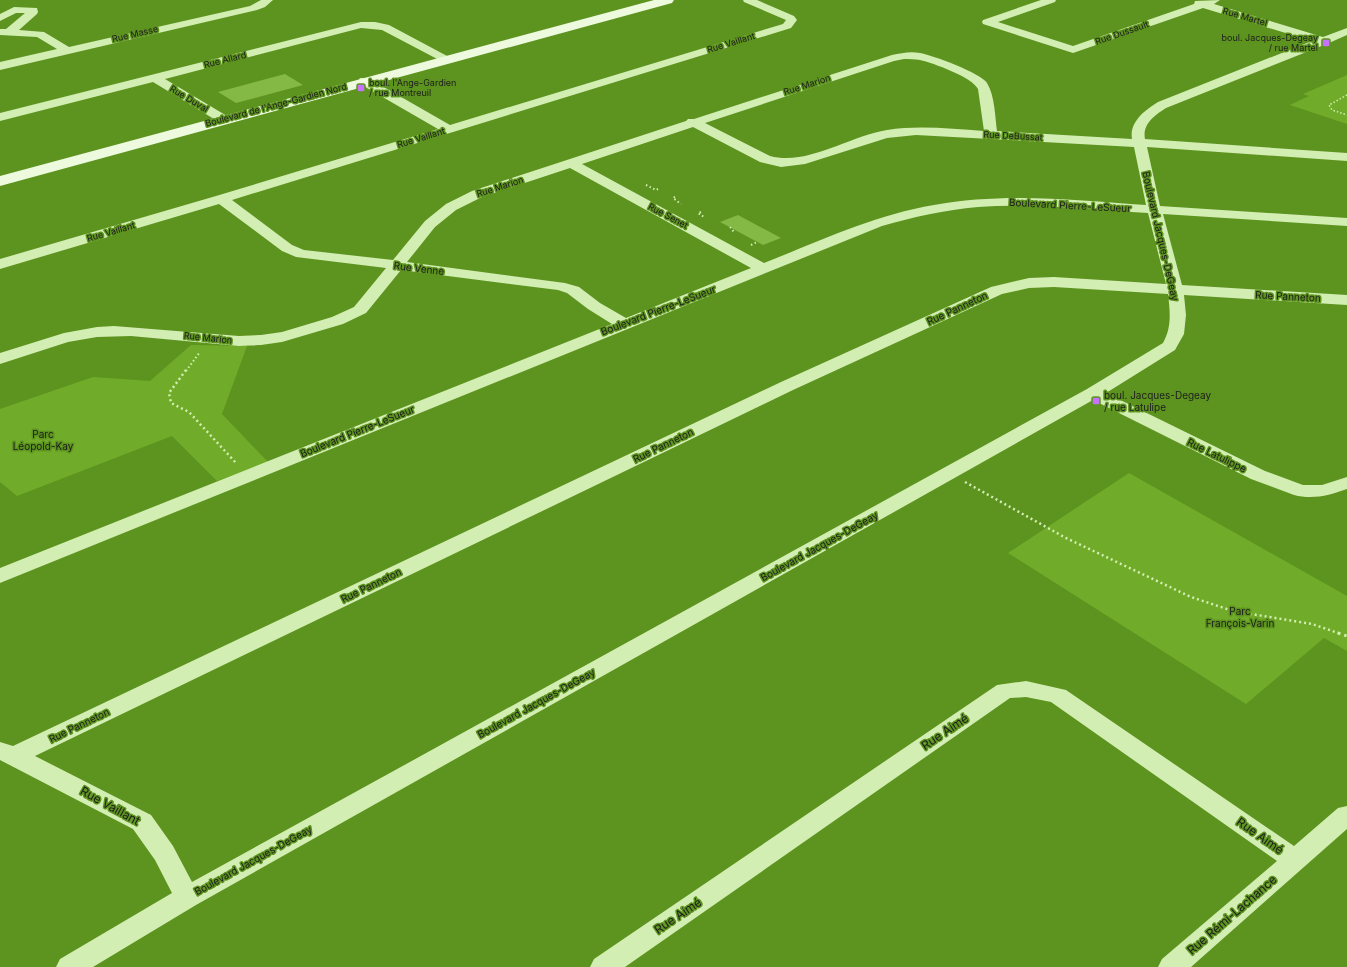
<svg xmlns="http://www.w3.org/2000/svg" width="1347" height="967" viewBox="0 0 1347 967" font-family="Inter,sans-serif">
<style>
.green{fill:#70ac29}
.building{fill:#83b944}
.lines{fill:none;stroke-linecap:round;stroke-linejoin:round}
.path-far3{stroke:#d2eeb2;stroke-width:1.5;stroke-dasharray:1.5 2;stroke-linecap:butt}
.path-far2{stroke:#d2eeb2;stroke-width:2;stroke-dasharray:1.5 2.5;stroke-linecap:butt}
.path-far1{stroke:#d2eeb2;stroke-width:2.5;stroke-dasharray:2 3;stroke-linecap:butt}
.path{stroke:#d2eeb2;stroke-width:3;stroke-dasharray:2.5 4;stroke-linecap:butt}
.minor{fill:#d2eeb2;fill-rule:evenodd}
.secondary{fill:#edfade;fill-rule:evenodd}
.poi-dot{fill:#c772fc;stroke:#5d931f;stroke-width:1.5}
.labels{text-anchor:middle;stroke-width:3;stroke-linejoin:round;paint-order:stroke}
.far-street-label{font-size:9px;fill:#1d1d1d;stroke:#5d931f}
.far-poi-label{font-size:9px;fill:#1d1d1d;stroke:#5d931f;text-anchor:end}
.street-label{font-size:10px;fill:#1d1d1d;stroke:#5d931f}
.poi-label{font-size:10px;fill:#1d1d1d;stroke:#5d931f;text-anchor:start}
.park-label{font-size:10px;fill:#1c1d1b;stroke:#5d931f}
.near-street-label{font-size:12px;fill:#1d1d1d;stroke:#5d931f}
</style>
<rect width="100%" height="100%" fill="#5d931f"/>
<path class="green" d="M1347 75V124L1290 105 1309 96 1303 94Z
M191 345 247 346 222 414 268 462 217 481 172 436 17 496 0 482V409L93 377 150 381Z
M1129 473 1347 596V651L1324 638 1246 704 1008 553Z"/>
<path class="building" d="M285 74 303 85 236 103 218 92Z
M738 215 781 238 763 245 720 222Z"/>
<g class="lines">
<path class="path-far3" d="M1347 95 1329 105 1332 110 1347 115"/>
<path class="path-far2" d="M646 185 656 190 658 189
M675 197 673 198 681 204
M701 212 698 213 704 217
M730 227 734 232
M751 245 757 242
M186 371 200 352"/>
<path class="path-far1" d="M186 370 169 393 171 403 189 412 237 464
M965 482 1066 538 1191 597 1233 611 1312 624 1341 634"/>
<path class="path" d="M1338 633 1347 636"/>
<path class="minor" d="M261 0H273L265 7 257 10 0 70V62L57 49 37 37 0 35V29H6L25 13H16L0 21V14L14 7 37 8 38 12 37 14 19 30 44 32 69 47 250 6Z
M743 0H757L794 16 797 20 791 28 232 200 292 245 304 250 393 260 425 221 446 204 472 191 686 121 688 119H694L892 55C901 53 911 51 920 53 932 55 981 73 987 83 995 96 995 117 997 131L1132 139C1129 122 1145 110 1158 102L1312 41 1203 8 1073 53 983 24 982 22 983 20 1041 0H1056L1055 2 998 22 1073 46 1194 4 1195 1 1220 0 1214 4 1323 37 1347 28V35L1329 43 1166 108C1155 115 1142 124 1145 139L1347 153V161L1147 147 1160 206 1347 218V226L1163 214 1182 285 1347 295V305L1184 295 1186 315 1184 334 1175 350 1106 393 1265 471 1303 485H1322L1347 477V489C1330 495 1313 500 1294 495L1251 479 1093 400 196 905 93 967H56L60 959 172 893 155 860 133 829 0 760V742L13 746 781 382 991 287 1029 278 1054 277 1166 284 1148 213C1092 210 1034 203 978 207 945 210 913 217 882 226L0 583V568L612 324 588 309 567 293 558 290 401 270 366 313 343 324 282 342 261 345 239 346 131 336 97 337 68 342 0 364V353L64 333 97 327 114 326 239 336 261 335 282 332 332 317 354 307 386 268 296 257 282 251 219 204 0 269V259L216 196 438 129 360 84 358 81 360 78H368L450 125 783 24 786 20 744 2ZM904 59C909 59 915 59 920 60 933 63 972 77 978 89L984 131C952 129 919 125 887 130 849 136 808 166 770 156L705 123 894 61ZM693 127 760 162 781 167 805 164 887 138 916 135 1134 147 1146 205C1076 200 1004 192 934 205 874 215 820 241 764 263L582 164ZM570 168 751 268 626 318 600 303 579 287 565 283 407 262 435 227 456 210 482 197ZM1054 287 1168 294C1170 311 1172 327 1163 343L1087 389 192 882 173 846 151 815 35 756 793 390 1002 294 1029 288Z
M361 22H375L389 25 449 57 451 59 449 61H441L382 30 361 28 165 79 227 116 229 119 227 122H219L153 82 0 121V113Z
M1026 681 1066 690 1294 846 1338 808 1347 806V829L1191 967H1158L1162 959 1277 861 1051 702 1026 697 1010 698 625 967H590L594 959 997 685Z"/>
<path class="secondary" d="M654 0H674L672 3 0 186V176Z"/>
</g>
<g class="poi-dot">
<rect x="1322" y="39" width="8" height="8" rx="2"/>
<rect x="357" y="84" width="8" height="8" rx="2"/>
<rect x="1092" y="397" width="8" height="8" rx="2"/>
</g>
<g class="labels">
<g class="far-street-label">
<text transform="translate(1245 17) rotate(16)" y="3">Rue Martel</text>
<text transform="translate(1122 33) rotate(-19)" y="3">Rue Dussault</text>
<text transform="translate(135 34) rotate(-13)" y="3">Rue Masse</text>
<text transform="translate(731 43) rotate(-17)" y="3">Rue Vaillant</text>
<text transform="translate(225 60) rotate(-14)" y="3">Rue Allard</text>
<text transform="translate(807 85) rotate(-18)" y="3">Rue Marion</text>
<text transform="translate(189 99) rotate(31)" y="3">Rue Duval</text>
<text transform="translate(276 105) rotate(-15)" y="3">Boulevard de l'Ange-Gardien Nord</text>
<text transform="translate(1013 136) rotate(3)" y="3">Rue DeBussat</text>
<text transform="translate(421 138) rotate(-17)" y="3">Rue Vaillant</text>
<text transform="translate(500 187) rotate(-18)" y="3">Rue Marion</text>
<text transform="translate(668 216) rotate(28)" y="3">Rue Senet</text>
<text transform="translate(111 232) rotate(-16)" y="3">Rue Vaillant</text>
<text transform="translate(208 338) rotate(6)" y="3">Rue Marion</text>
</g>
<g class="far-poi-label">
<text x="1318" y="41">boul. Jacques-Degeay<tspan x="1318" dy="10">/ rue Martel</tspan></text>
<text x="369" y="86" text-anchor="start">boul. l'Ange-Gardien<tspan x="369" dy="10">/ rue Montreuil</tspan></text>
</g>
<g class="street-label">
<text transform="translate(1070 205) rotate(3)" y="4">Boulevard Pierre-LeSueur</text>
<text transform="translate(1161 236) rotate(77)" y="4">Boulevard Jacques-DeGeay</text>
<text transform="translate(419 268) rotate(7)" y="4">Rue Venne</text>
<text transform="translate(1288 296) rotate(3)" y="4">Rue Panneton</text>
<text transform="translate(957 308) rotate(-25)" y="4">Rue Panneton</text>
<text transform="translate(658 310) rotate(-21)" y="4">Boulevard Pierre-LeSueur</text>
<text transform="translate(357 431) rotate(-22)" y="4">Boulevard Pierre-LeSueur</text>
<text transform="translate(663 445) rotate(-26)" y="4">Rue Panneton</text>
<text transform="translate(1217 455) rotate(26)" y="4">Rue Latulippe</text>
<text transform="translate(819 546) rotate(-29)" y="4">Boulevard Jacques-DeGeay</text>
<text transform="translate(371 585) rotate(-26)" y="4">Rue Panneton</text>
<text transform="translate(536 703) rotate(-29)" y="4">Boulevard Jacques-DeGeay</text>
<text transform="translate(79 725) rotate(-26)" y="4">Rue Panneton</text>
<text transform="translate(253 860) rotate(-29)" y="4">Boulevard Jacques-DeGeay</text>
</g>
<g class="poi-label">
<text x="1104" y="399">boul. Jacques-Degeay<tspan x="1104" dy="12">/ rue Latulipe</tspan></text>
</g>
<g class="park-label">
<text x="43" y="438">Parc<tspan x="43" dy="12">Léopold-Kay</tspan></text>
<text x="1240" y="615">Parc<tspan x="1240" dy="12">François-Varin</tspan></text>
</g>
<g class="near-street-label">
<text transform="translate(945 732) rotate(-34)" y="4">Rue Aimé</text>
<text transform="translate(110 806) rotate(29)" y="4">Rue Vaillant</text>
<text transform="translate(1260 836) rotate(35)" y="4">Rue Aimé</text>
<text transform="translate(1232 915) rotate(-41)" y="4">Rue Rémi-Lachance</text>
<text transform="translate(678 916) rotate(-34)" y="4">Rue Aimé</text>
</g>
</g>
</svg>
